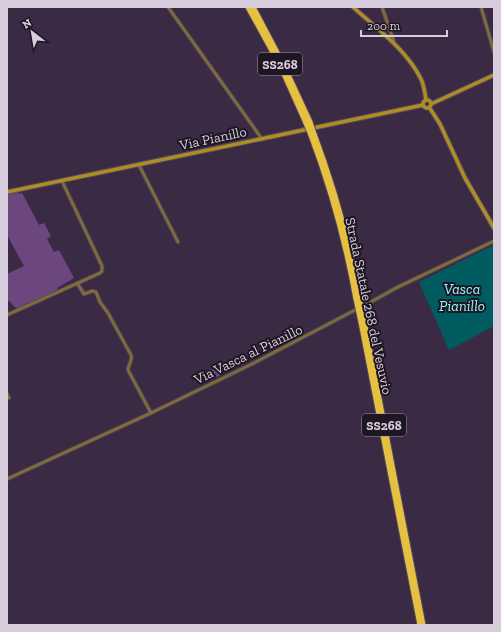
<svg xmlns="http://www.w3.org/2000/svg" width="501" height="632" viewBox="0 0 501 632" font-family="'Zilla Slab',serif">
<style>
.green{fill:#6c467f}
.water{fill:#005c60}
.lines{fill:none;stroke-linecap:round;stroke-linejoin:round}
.street-casing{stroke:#574760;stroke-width:4.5}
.secondary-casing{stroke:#574760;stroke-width:5.5}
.highway-casing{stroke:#574760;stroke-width:7}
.street{stroke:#816e32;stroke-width:2.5}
.secondary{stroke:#ad8e22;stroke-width:3.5}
.highway{stroke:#e6c040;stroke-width:5}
.highway-bridge-casing{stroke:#574760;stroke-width:7;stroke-linecap:butt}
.highway-bridge{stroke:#e6c040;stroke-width:5}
.labels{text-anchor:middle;stroke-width:4;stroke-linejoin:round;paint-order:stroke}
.shield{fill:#1e1622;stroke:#a096a5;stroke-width:1}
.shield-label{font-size:13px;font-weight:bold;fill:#d7cddd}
.street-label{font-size:14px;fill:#d7cddd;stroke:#1e1622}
.water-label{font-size:15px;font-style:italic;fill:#95f6fb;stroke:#1e1622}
</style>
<rect width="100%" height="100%" fill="#3b2a44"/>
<path class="green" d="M17 191 19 194 22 193 39 225 44 223 51 236 47 239 54 252 59 250 74 278 57 288 58 291 17 309 7 299V274L24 266 7 235V193Z
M217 366 221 375 204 383 200 374Z"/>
<path class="water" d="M494 245V326L449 350 419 282Z"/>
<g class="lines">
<defs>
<path id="street" d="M168 7 262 139
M382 7 394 42
M481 7 494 52
M139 165 178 242
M77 283 84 294 92 291 96 292 100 302 108 313 131 355C133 361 128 364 128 370L151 413
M362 307 396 288 494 241
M7 315 100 273 102 271V266L62 181
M7 394 9 398
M7 479 151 413 252 364 357 309"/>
<path id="secondary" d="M353 7C377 29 406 49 421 79 424 85 425 93 426 100
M423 104a4 4 0 1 1 8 0a4 4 0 1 1-8 0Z
M431 104 494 75
M429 107 440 124 465 178 494 228
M7 192 423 105"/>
<path id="highway" d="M248 7 281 67 306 123
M253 7 284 66 310 122
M314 134C334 187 349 242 360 298
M311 135C331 188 346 243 356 299
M364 321 423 625
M361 322 420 625"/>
</defs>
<use href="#street" class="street-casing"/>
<use href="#secondary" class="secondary-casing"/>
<use href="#highway" class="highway-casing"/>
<use href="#street" class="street"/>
<use href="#secondary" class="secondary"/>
<use href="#highway" class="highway"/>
<defs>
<path id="highway-bridge" d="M310 122 314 134
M306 123 311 135
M360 298 364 321
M356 299 361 322"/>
</defs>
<use href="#highway-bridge" class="highway-bridge-casing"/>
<use href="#highway-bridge" class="highway-bridge"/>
</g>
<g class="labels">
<g class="shield">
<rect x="258" y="53" width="44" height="22" rx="3"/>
<rect x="362" y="414" width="44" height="22" rx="3"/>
</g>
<g class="shield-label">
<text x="280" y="69">SS268</text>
<text x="384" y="430">SS268</text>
</g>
<g class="street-label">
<text transform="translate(213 138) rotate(-12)" y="5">Via Pianillo</text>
<text transform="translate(369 306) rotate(78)" y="5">Strada Statale 268 del Vesuvio</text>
<text transform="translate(248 354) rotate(-26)" y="5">Via Vasca al Pianillo</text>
</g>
<g class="water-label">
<text x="462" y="294">Vasca<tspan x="462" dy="17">Pianillo</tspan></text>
</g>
</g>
<rect width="501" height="632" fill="none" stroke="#d7cddd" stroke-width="16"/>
<g transform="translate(32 32) rotate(329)" stroke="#1e1622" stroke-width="3" paint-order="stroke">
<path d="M0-3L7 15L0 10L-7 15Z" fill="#d7cddd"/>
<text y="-6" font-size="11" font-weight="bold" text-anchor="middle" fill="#d7cddd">N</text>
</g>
<path d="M361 30v6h86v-6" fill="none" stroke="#d7cddd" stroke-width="2"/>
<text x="367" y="30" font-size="12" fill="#d7cddd" stroke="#1e1622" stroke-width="3" paint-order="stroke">200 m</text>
</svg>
